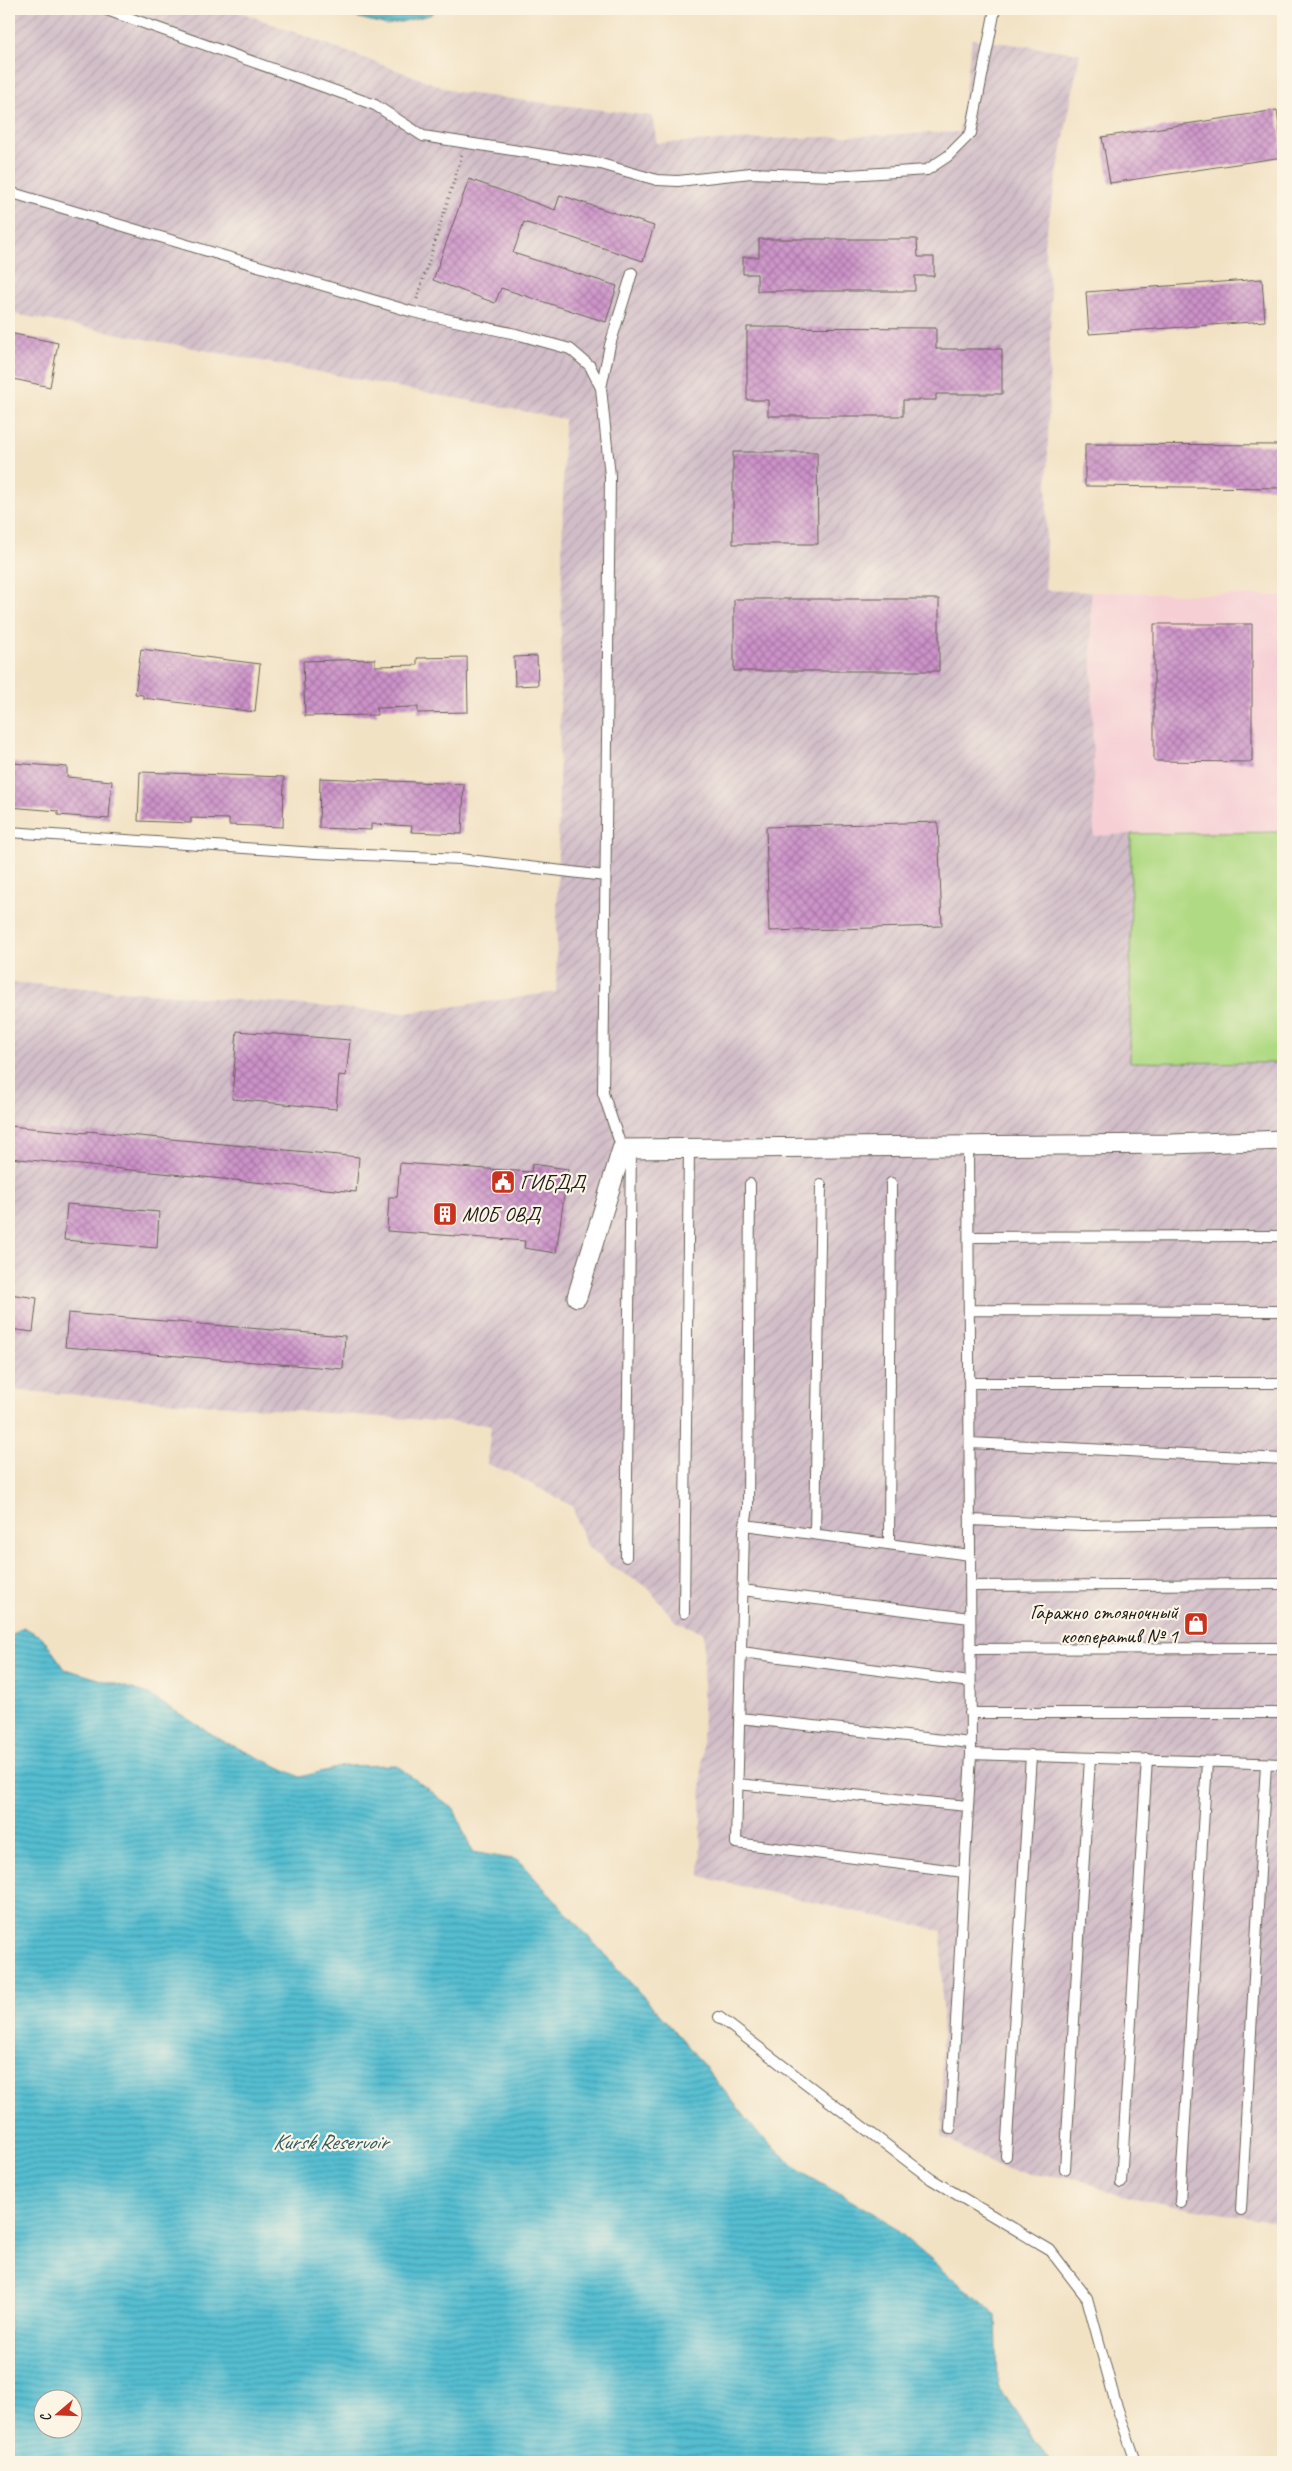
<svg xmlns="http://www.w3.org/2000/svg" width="1292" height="2471" viewBox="0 0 1292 2471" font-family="Caveat,sans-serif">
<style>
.built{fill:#f6cfd5}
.industrial{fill:url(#industrial-furrows)}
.pitch{fill:#b1da84;stroke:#667b50}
.water{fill:url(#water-rules);stroke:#386d76;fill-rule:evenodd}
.building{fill:url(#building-cross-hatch)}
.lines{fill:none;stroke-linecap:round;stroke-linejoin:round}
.lane-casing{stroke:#676157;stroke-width:12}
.street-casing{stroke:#676157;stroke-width:21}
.path{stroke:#676157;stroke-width:3;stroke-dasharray:1 4;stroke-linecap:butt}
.lane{stroke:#fff;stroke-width:10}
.street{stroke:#fff;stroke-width:19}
.labels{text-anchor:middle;stroke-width:4.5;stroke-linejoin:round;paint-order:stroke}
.poi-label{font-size:21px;fill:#1c1c1c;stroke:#fcf5e5;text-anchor:start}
.water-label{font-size:22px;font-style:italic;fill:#335d64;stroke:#fcf5e5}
</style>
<defs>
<pattern id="industrial-furrows" width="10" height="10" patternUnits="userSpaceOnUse" patternTransform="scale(1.25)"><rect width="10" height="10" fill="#d1bdc8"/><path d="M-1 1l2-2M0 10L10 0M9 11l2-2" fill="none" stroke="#b3a2ab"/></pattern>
<pattern id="water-rules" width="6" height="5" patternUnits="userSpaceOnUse" patternTransform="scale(1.25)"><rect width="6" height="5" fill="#55bed1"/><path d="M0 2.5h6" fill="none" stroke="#469aa9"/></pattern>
<pattern id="building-cross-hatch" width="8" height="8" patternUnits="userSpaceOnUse" patternTransform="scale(1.25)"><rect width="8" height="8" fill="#cc92c9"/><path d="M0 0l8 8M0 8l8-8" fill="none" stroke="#a576a2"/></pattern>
</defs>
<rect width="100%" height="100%" fill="#fcf5e5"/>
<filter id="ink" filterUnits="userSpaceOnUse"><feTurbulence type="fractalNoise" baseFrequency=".02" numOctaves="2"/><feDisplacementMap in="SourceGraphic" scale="10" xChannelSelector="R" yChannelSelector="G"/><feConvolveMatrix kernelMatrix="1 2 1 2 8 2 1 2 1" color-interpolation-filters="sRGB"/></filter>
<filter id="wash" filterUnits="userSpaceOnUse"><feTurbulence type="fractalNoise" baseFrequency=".0096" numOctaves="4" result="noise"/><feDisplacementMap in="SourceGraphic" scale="20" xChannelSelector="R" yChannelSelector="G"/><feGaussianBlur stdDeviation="1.12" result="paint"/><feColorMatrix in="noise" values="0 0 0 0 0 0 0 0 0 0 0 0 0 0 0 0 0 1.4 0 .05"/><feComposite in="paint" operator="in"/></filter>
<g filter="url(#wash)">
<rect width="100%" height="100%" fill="#f2e2c4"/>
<path class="built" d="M1091 592 1283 596V832L1094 836Z"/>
<path class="industrial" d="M9 9H232L456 92 652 116 657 143 959 132 972 39 1080 53 1044 244 1051 296 1045 590 1091 592 1094 836 1131 834 1130 1062 1283 1063V2224L1121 2196 1078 2179 1004 2170 942 2137V1931L700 1877 704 1633 675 1621 647 1587 612 1567 586 1545 572 1506 513 1474 487 1464 491 1425 9 1390V982L406 1013 556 992 564 419 9 313Z"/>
<path class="pitch" d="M1283 832V1063L1130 1062 1131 834Z"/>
<path class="water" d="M324 9H438L430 15 387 25Z
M23 1627 42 1637 65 1669 146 1693 223 1741 300 1777 344 1766 396 1765 454 1809 472 1852 518 1860 683 2040 760 2135 801 2172 880 2217 996 2315 998 2385 1050 2462H9V1637ZM42 2398H72V2428H42Z"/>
<g id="blocks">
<path class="building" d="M1277 110 1283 157 1110 183 1102 137Z
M469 179 555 210 560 195 654 226 643 261 524 222 513 253 617 286 606 322 501 288 495 303 433 280Z
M759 239H917L918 257H934V276H915V291H757V274H743V257H759Z
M1262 279 1265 321 1089 334 1086 292Z
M747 327 936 328V349H1002V394H936V400H903V416H768V400H747Z
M9 333 58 343 50 387 9 378Z
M1085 444 1283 445V488L1085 486Z
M733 452H817L818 544H733Z
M734 599H939V671H734Z
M1154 624H1252V762L1154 761Z
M141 649 260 664 255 712 143 698V695L135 694Z
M537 656 538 685 515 686 514 657Z
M467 657 468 712 418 713V707L376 708 377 715 305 716 303 661 375 659V666L417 665V658Z
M12 763 67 767V777L112 781 109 819 58 815V811L9 807V773H11Z
M140 772 284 777 283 827 229 825V819L191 818V823L138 821Z
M320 778 464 784 462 834 411 832 412 826 371 824V830L319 828Z
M938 822 942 926 769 931 766 827Z
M237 1031 350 1040 346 1076 339 1075 336 1109 232 1099Z
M9 1126 87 1133V1131L359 1157 356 1192 9 1158Z
M400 1163 531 1172 532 1164 568 1169 556 1253 524 1248 525 1241 387 1231 389 1197H397Z
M67 1204 159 1212 157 1248 64 1240Z
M9 1294 37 1298 33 1332 9 1329Z
M68 1313 345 1336 343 1369 65 1347Z"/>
</g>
</g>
<g filter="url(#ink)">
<use href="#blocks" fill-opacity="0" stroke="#676157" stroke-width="1"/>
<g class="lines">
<defs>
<path id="lane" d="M104 9 375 105 423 136 601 164 657 180 678 181 751 173 833 176 927 170 948 156 971 133 995 9
M9 192 413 312 516 334 570 349 590 366 601 388 610 476 603 1093 622 1149
M601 388 610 345 632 273
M9 832 316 853 461 859 605 876
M968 1146 971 1754 1283 1764
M750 1184 748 1508 744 1531 736 1843 964 1872
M969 1237 1283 1236
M969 1310 1283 1311
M969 1383H1283
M970 1443 1283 1459
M970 1520 1084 1525 1283 1522
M745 1525 970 1555
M815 1534 821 1185
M889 1544 891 1183
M626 1557 631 1149
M970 1586 1283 1584
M742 1590 970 1618
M684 1613 689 1148
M970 1649 1283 1648
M741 1652 970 1682
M970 1713H1283
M739 1718 971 1743
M737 1784 968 1806
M719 2017 931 2179 1050 2250 1087 2298 1115 2401 1136 2462
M950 2129 971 1754
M1006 2156 1031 1755
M1065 2169 1090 1758
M1121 2183 1147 1759
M1180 2202 1207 1762
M1241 2210 1266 1764"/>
<path id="street" d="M577 1297 622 1149 1171 1144 1283 1140"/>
</defs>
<use href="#lane" class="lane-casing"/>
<use href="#street" class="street-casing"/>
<path class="path" d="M417 299 462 155"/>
<use href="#lane" class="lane"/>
<use href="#street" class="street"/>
</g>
</g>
<defs>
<symbol id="civic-square" viewBox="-11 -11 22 22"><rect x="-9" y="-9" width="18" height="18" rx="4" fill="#c8321e" stroke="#fcf5e5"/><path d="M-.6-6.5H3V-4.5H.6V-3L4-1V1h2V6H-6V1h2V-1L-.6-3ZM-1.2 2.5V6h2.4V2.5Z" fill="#fff"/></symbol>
<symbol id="building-square" viewBox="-11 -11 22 22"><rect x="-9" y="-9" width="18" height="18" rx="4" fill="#c8321e" stroke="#fcf5e5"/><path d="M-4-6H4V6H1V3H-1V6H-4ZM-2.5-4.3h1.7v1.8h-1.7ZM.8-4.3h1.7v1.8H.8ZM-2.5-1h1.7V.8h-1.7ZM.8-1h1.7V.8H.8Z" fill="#fff"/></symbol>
<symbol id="shop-square" viewBox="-11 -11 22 22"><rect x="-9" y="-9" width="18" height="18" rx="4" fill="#c8321e" stroke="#fcf5e5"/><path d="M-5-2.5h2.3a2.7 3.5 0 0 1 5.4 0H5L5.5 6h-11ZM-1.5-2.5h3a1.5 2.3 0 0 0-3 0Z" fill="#fff"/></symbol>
</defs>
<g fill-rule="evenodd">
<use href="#civic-square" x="489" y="1168" width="28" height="28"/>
<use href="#building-square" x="431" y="1200" width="28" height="28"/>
<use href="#shop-square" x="1182" y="1610" width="28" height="28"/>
</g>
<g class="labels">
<g class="poi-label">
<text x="520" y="1189">ГИБДД</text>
<text x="462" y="1221">МОБ ОВД</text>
<text x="1178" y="1619" text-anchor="end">Гаражно стояночный<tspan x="1178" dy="24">кооператив № 1</tspan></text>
</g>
<g class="water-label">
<text x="330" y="2149">Kursk Reservoir</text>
</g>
</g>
<rect width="1292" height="2471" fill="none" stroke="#fcf5e5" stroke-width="30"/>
<g transform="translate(58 2414) rotate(251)"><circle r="24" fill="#fcf5e5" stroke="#a29e95"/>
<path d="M0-4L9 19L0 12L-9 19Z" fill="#c8321e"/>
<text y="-8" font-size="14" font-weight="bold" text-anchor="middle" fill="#1c1c1c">С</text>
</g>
</svg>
